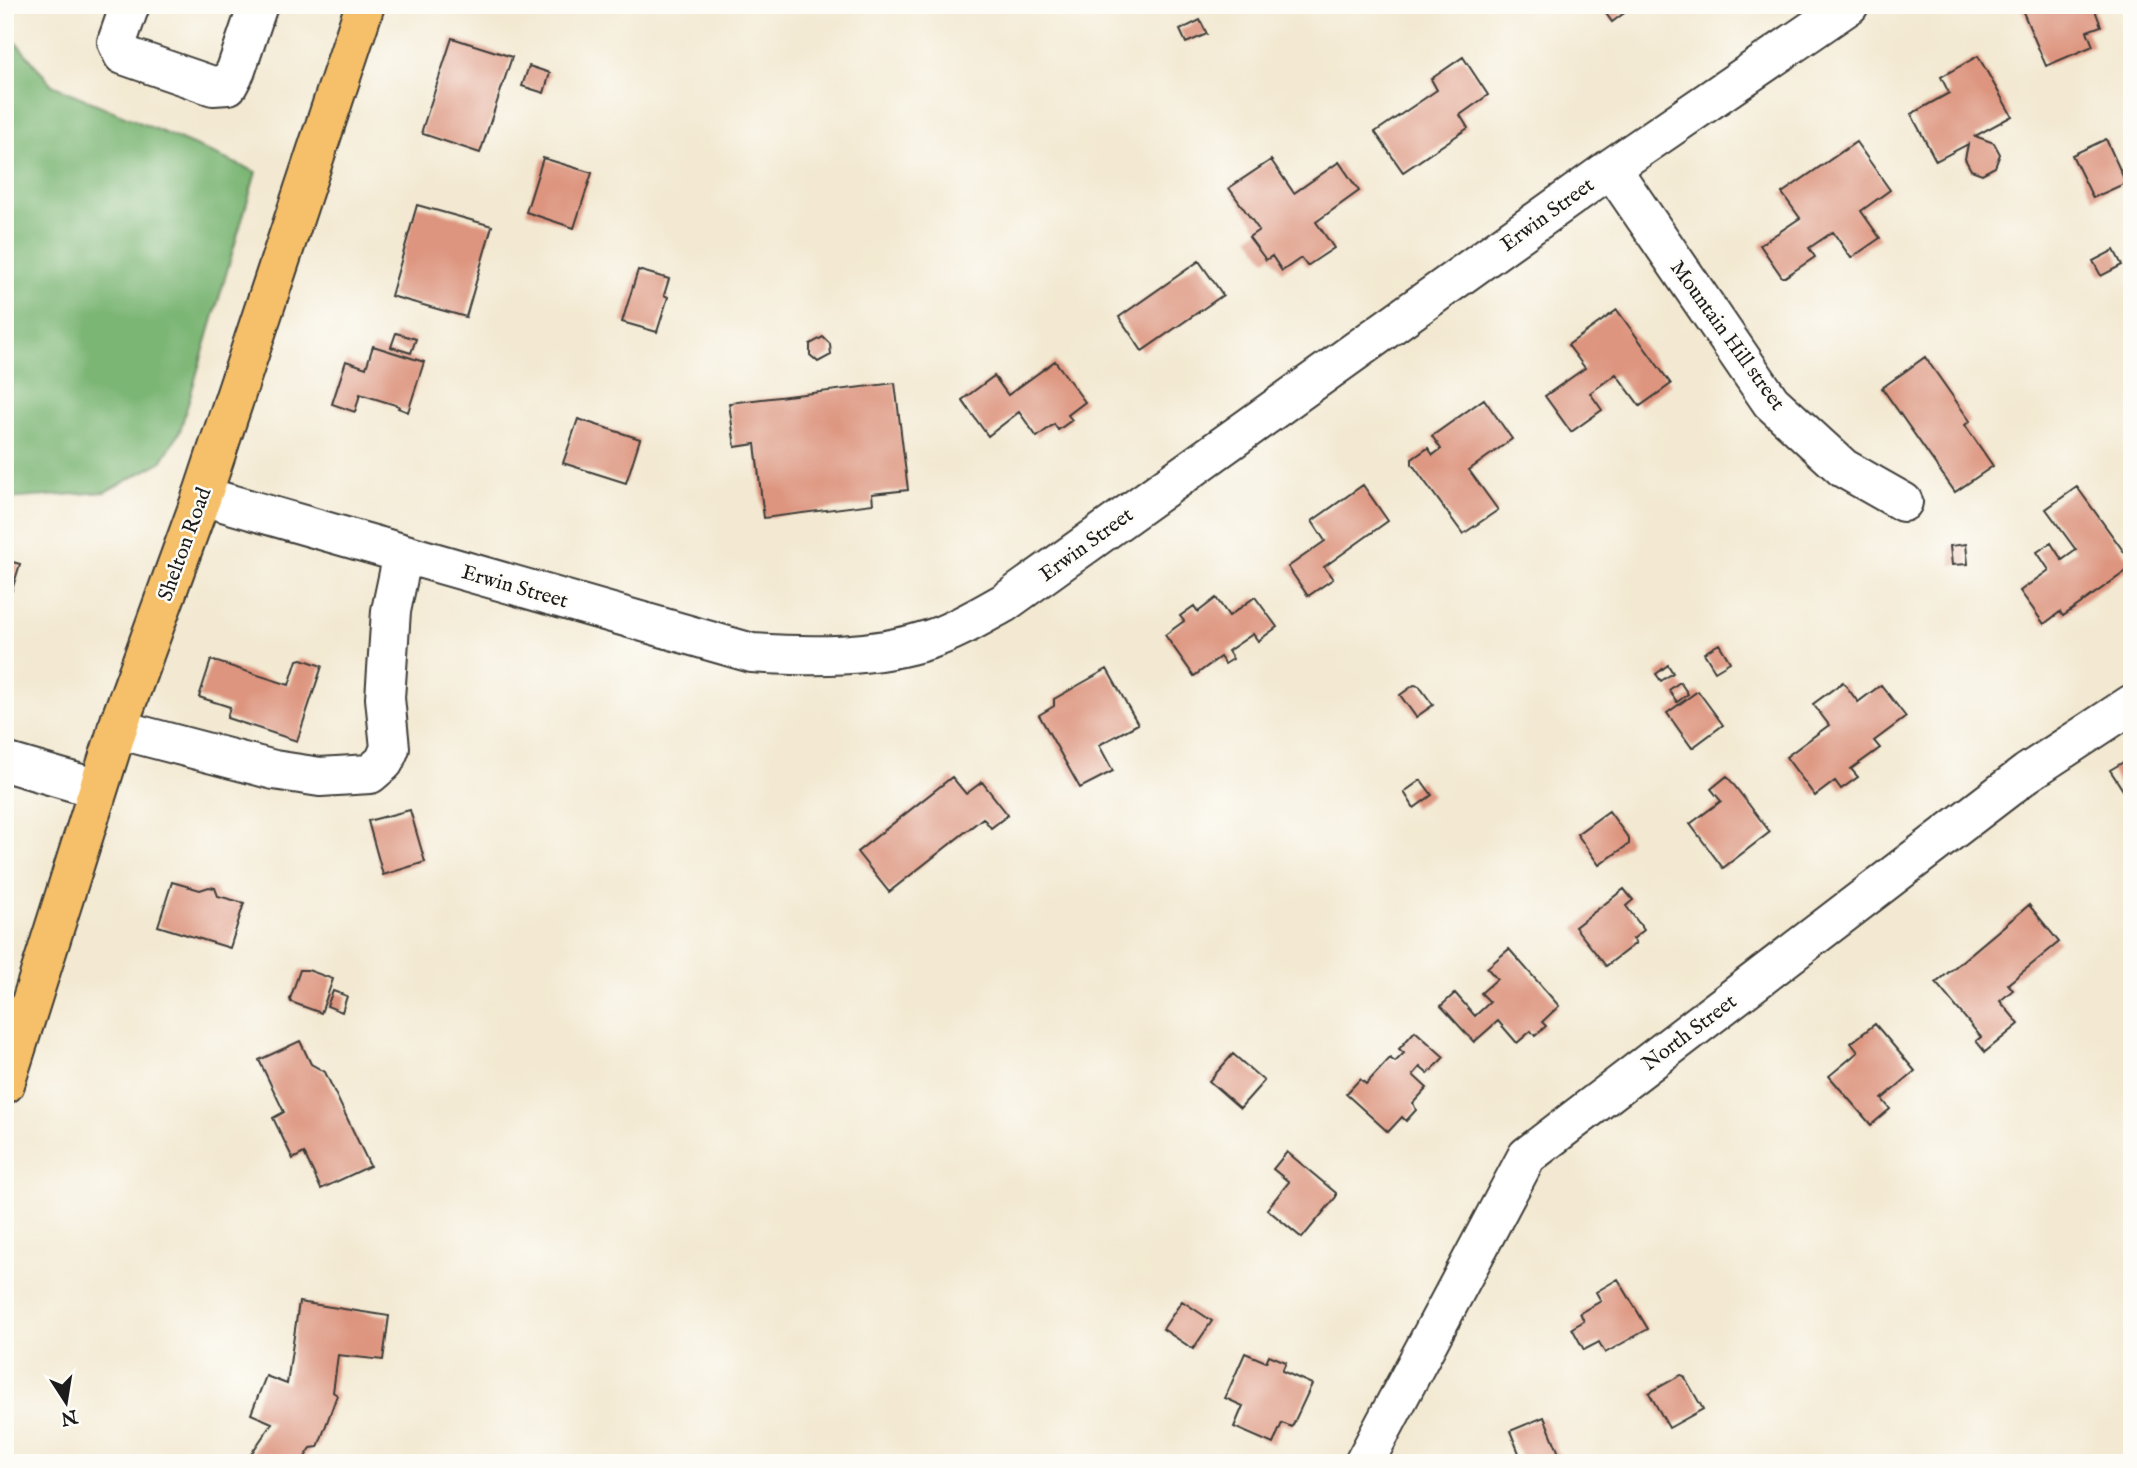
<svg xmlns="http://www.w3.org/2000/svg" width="2137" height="1468" viewBox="0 0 2137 1468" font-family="'IM FELL English',serif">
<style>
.forest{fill:#7cb674;stroke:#4c6948;stroke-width:2}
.building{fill:#dd957f}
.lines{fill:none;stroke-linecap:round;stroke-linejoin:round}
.minor-casing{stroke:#3c3b37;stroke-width:42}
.major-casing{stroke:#3c3b37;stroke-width:42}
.minor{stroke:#fff;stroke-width:38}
.major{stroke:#f6c06b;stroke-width:38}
.labels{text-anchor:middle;stroke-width:5;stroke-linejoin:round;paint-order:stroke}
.street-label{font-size:21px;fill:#1c1c1c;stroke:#fdfcf7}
</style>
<rect width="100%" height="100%" fill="#fdfcf7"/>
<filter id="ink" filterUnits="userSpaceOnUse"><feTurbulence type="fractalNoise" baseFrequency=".0143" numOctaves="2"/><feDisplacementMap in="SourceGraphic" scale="14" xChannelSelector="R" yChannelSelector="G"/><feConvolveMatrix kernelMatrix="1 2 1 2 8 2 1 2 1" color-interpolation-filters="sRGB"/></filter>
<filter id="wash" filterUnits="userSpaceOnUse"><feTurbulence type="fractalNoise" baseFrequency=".00686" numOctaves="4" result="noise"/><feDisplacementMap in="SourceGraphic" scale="28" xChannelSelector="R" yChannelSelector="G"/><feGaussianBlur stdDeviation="1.57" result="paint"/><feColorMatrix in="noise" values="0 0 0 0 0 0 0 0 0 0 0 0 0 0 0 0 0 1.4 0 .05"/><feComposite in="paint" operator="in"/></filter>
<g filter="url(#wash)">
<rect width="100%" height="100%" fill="#f3e9d2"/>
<path class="forest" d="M5 29 52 85 256 172 180 431 161 462 105 492 5 499Z"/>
<g id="blocks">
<path class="building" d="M1600 5H1635L1612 22Z
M2020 5H2093L2101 26 2087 31 2093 46 2046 66Z
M1200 20 1207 34 1186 43 1180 30Z
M452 38 512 57 480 153 423 134 422 130Z
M1978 56 2012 116 1975 136 1994 143 2000 154 1995 167 1982 174 1971 170 1965 159 1968 144 1936 161 1911 114 1949 93 1941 77Z
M1463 57 1488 95 1460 115 1468 128 1403 172 1375 132 1437 90 1431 79Z
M529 66 550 73 544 93 522 86Z
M2106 139 2126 183 2093 198 2072 155Z
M1856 142 1890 190 1861 211 1880 238 1851 258 1833 232 1809 248 1815 257 1785 277H1782L1760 245 1800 218 1782 193Z
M543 158 592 173 574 228 526 212Z
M1271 160 1294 193 1339 162 1359 191 1316 222 1334 248 1307 266 1301 258 1282 271 1272 256 1266 260 1249 237 1259 230 1229 188Z
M417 205 492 226 466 317 391 296Z
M2114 250 2122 265 2101 276 2093 261Z
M1199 261 1223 295 1142 351 1119 317Z
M638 270 669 279 664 295 668 297 657 332 622 322Z
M1617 310 1671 384 1640 406 1616 374 1590 393 1602 410 1571 432 1545 396 1585 368 1568 345Z
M396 333 416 339 411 353 391 347Z
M823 337 830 344 831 355 818 362 810 355V344Z
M373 346 424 362 408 412 398 408 399 406 360 394 355 412 332 404 346 361 366 368Z
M1925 357 1970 421 1965 425 1993 466 1955 492 1882 388Z
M1055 361 1085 402 1068 415 1072 420 1058 430 1054 424 1037 437 1019 412 988 436 962 400 994 376 1008 395Z
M895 383 908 490 872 494 873 504 764 518 755 444 735 447 729 403Z
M1484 399 1512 439 1469 470 1498 510 1463 534 1412 464V459L1428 448 1433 455 1441 449 1432 436Z
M578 419 640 439 626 483 563 463Z
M1363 485 1388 521 1324 567 1333 579 1308 596 1288 567 1325 541 1312 521Z
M2077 487 2132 563V567L2063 616 2060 612 2044 624 2020 591 2049 570 2037 552 2051 543 2062 560 2076 550 2046 509Z
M1966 544 1968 564 1952 565 1950 546Z
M5 560 20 564 6 609 5 608Z
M1255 597 1277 627 1258 641 1253 634 1228 651 1233 659 1225 664 1220 657 1194 676 1165 635 1184 621 1180 616 1194 606 1198 612 1216 598 1229 616Z
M1719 644 1730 662 1715 671 1704 653Z
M302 659 322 666 297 741 227 718 230 707 199 697 211 660 289 685 297 660Z
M1668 665 1673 673 1661 681 1656 674Z
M1107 669 1138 724 1099 745 1113 771 1080 788 1039 715 1054 706V699Z
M1680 682 1688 694 1677 702 1669 690Z
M1843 682 1858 702 1881 685 1906 717 1874 741 1880 748 1851 769 1858 777 1841 789 1835 781 1815 796 1786 757 1829 725 1813 704Z
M1414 685 1419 686 1433 705 1416 717 1400 695Z
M1698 691 1723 725 1692 748 1667 713Z
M2132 757V804L2110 770Z
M1727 776 1770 832 1723 868 1690 824 1721 801 1711 789Z
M952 777 966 794 982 782 1008 815 991 828 983 818 889 892 857 852Z
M1421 780 1432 795 1414 808 1404 792Z
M410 810 425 862 383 875 368 821Z
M1609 811 1629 839V844L1599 865 1577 834Z
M172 882 200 890 209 887 215 888 218 896 244 903 230 948 158 926Z
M1624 889 1633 900 1626 906 1644 930 1633 939 1636 943 1606 966 1575 927Z
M2029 905 2059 942 2008 984 2013 990 2000 1001 2019 1024 1985 1052 1976 1041 1981 1037 1936 983Z
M1509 949 1559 1006 1542 1022 1546 1026 1535 1036 1531 1031 1517 1043 1498 1021 1474 1042 1441 1006 1455 993 1475 1016 1490 1002 1481 993 1497 979 1487 968Z
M300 970H308L333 979 321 1013 291 1002 290 999Z
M333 991 347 996 342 1012 327 1006Z
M1875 1024 1915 1071 1882 1099 1890 1109 1871 1125 1829 1076 1858 1052 1851 1043Z
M1415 1031 1444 1057 1428 1074 1420 1067 1413 1075 1427 1088 1413 1103 1416 1110 1406 1121 1402 1117 1388 1132 1346 1094 1360 1079 1366 1084 1390 1058 1395 1062 1404 1053 1399 1049Z
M300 1041 311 1064 325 1072 370 1166 321 1189 304 1153 293 1159 273 1118 284 1112 259 1060Z
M1233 1054 1264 1081 1240 1108 1209 1081Z
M1287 1152 1336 1193V1197L1302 1238 1267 1209 1289 1182 1273 1169Z
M1618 1279 1648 1329 1605 1353 1599 1342 1584 1350 1572 1328 1584 1321 1580 1313 1601 1301 1596 1292Z
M1182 1301 1212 1321 1193 1349 1163 1329Z
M299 1302 389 1316 383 1360 338 1355 333 1392 337 1395 318 1447 311 1448 301 1463H245L272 1423 251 1414 266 1376 287 1384Z
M1245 1353 1266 1362 1269 1355 1286 1362 1282 1371 1312 1384 1292 1427 1282 1423 1273 1444 1234 1427 1243 1406 1225 1398Z
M1681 1375 1684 1376 1703 1409 1669 1428 1649 1393Z
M1544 1417 1563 1463H1523L1510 1431Z"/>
</g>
</g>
<g filter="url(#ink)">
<use href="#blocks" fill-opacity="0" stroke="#3c3b37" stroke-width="2"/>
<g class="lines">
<defs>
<path id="minor" d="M130 5 117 42 123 55 213 86 228 85 236 70 258 5
M1611 168 1771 402 1843 468 1903 502
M202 496 752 653C811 657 874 658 931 639 956 631 980 616 1004 603L1611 168 1849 5
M117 729 274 770 320 777 370 774 384 762 390 748 385 698 391 611 403 554
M5 762 98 789
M1364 1463 1527 1156 2027 773 2132 704"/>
<path id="major" d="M5 1084 120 721 202 496 365 5"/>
</defs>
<use href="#minor" class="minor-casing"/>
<use href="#major" class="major-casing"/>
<use href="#minor" class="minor"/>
<use href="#major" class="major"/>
</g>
</g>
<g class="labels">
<g class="street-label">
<text transform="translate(1547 214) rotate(-36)" y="7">Erwin Street</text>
<text transform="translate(1728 335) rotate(54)" y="7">Mountain Hill street</text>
<text transform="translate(184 544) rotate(-70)" y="7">Shelton Road</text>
<text transform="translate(1086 544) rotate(-36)" y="7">Erwin Street</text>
<text transform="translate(515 586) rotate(16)" y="7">Erwin Street</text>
<text transform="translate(1689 1032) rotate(-37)" y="7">North Street</text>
</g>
</g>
<rect width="2137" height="1468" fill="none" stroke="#fdfcf7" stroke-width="28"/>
<g transform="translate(66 1402) rotate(168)" stroke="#fdfcf7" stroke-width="5" paint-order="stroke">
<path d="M0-5L12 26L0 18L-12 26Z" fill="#1c1c1c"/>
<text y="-10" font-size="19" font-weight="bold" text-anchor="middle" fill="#1c1c1c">N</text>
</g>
</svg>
